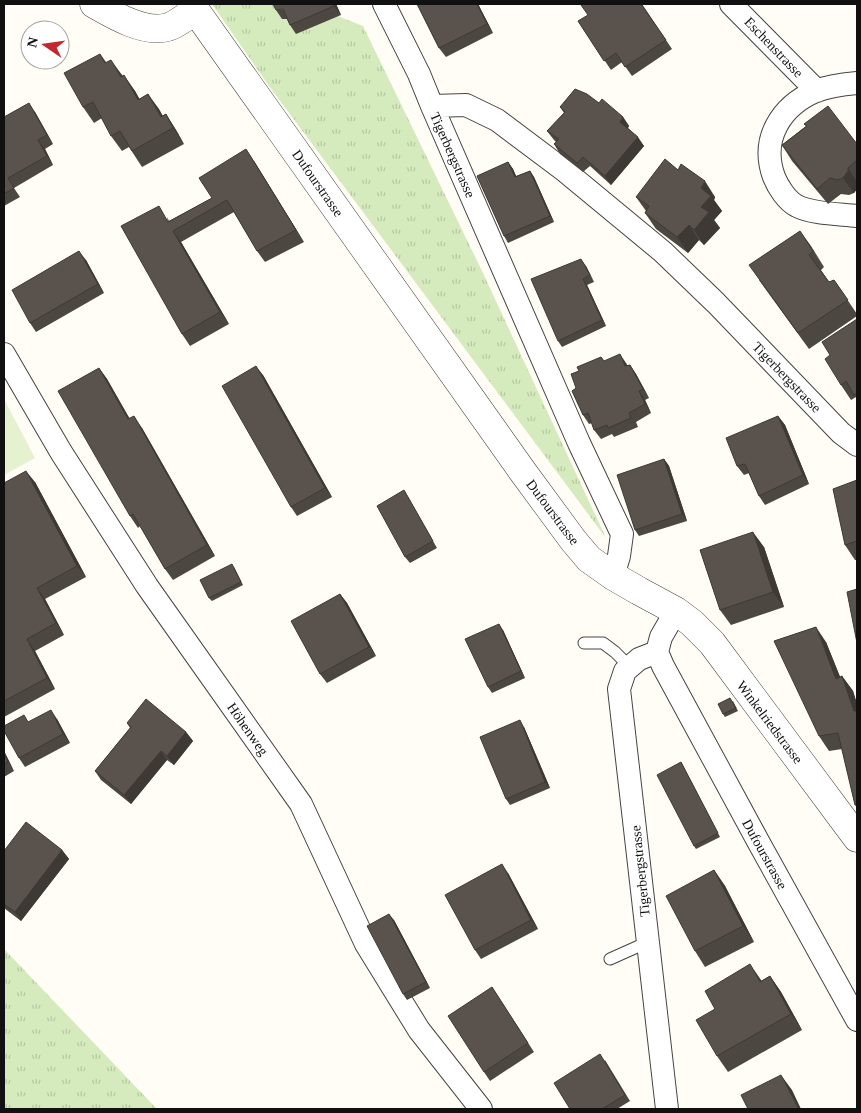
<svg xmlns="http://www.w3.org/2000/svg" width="861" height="1113" viewBox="0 0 861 1113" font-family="'Times New Roman',serif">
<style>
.grass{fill:url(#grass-tufts)}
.pitch{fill:#e6f2cf}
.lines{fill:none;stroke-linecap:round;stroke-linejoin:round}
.service-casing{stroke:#444;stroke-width:13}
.minor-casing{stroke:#444;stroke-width:24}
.tertiary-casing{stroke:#444;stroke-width:29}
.service{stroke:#fff;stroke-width:11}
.minor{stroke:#fff;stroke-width:22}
.tertiary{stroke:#fff;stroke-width:28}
.wall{fill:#4d4742}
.shaded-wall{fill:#3f3936}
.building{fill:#5a524d;stroke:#3f3936}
.labels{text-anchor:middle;stroke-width:5;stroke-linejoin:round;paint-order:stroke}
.street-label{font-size:14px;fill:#111;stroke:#fff}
</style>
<defs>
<pattern id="grass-tufts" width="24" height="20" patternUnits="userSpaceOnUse" patternTransform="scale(1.25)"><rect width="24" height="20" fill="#d5ebbd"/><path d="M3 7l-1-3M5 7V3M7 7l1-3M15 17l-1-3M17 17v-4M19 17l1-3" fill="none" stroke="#b6c8a1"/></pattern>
</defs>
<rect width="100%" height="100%" fill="#fffdf5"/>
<path class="grass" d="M212 4H307L363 26 482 271 606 538 269 86Z
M4 949 157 1109H4Z"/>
<path class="pitch" d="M4 399 35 458 4 475Z"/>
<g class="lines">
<defs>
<path id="service" d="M584 643H603L615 652 630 667
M610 959 648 942"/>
<path id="minor" d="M384 4 419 74 432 106 579 443 622 534 619 556 613 576
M731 4 817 91
M857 83C846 84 826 87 816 91 781 106 760 139 774 177 778 187 787 201 797 206 812 214 841 214 857 216
M432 106 466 105 497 120 565 171 663 252 716 303 841 433 857 445
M4 354 61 452 147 586 301 804 366 944 419 1030 481 1109
M676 611 661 637 657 652 663 666 759 843 857 1020
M657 652 639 659 625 671 619 689 667 1109"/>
<path id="tertiary" d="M94 4C113 15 145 34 168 27 176 25 188 15 195 11
M191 4 523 472 573 540 589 559 613 576 639 591 676 611 692 623 712 643 857 838"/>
</defs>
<use href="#service" class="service-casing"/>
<use href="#minor" class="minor-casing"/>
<use href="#tertiary" class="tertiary-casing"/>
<use href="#service" class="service"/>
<use href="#minor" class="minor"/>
<use href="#tertiary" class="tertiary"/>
</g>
<path class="wall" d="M336 4 341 15 296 34 290 25 287 19H282L276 10Z
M417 4H478L493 33 446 57 439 48Z
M642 4 672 49 632 76 622 62 611 70 578 21Z
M100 54 106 62 123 76 135 91 139 99 148 94 162 116 166 114 176 130 184 144 142 167 129 147 122 151 111 136 102 118 94 123 83 107Z
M599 103 623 117 629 126 628 128 644 146 611 185 590 166 583 172 560 154 554 144 556 142 554 140 547 131 564 113 560 107Z
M35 112 53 144 45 149 53 165 14 188 20 197 4 206V130Z
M804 124 857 144V189L854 193 849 195 841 194 828 204 792 161 782 145 806 126Z
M254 161 304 242 265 262 257 251 234 212 181 242 229 324 190 346 182 334 167 217 169 221 212 198Z
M508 162 513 169 516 176 530 171 534 177 554 222 508 243 504 236Z
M678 170 715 197 714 200 722 211 714 220 720 228 704 245 699 240 688 253 656 229 645 213 646 211 636 197Z
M800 231 824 267 821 270 829 282 834 280 857 314V316L809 349 759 280Z
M86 260 104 293 36 332 30 323Z
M586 266 594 282 587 285 606 326 562 347 558 341Z
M857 319V400L856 397 851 400 841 385 830 355Z
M604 361 626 363 627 365H630L636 374 649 398 645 400 651 413 636 422 638 427 614 437 612 434 601 439 594 430 592 423 589 424 583 415 576 388Z
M99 368 107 379 130 419 142 428 215 556 173 580 165 569 140 526 138 528 130 516Z
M263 375 332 497 297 516 291 507Z
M778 416 785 425 809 484 765 505 759 496 749 473 744 475 737 466Z
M664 459 669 466 687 521 639 536 635 530Z
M857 480V560H855L845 545Z
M35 482 86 577 45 599 64 635 35 651 55 689 4 717V483Z
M408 497 437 548 410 563 405 557Z
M764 547 784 607 731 625 720 610Z
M234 567 243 585 212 601 209 598Z
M340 594 347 603 376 656 327 683 320 674Z
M503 630 525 678 492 693 488 687Z
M826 642 840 677 842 676 853 691 857 704V808L855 805 842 749 829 751 819 736Z
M733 701 738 711 725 717 723 714Z
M57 719 70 743 25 767 19 758 29 722Z
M127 723 186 732 193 741 174 765 167 760 131 804 101 780 95 771 130 728Z
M524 727 550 788 510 805 506 799Z
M4 751 14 771 4 777Z
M681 762 720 837 696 849 694 846Z
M62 850 69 859 21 921 4 908V851Z
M714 870 725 886 754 942 705 967 695 951Z
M508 873 538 929 481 959 475 950Z
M394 920 430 988 407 1000 403 994Z
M770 976 781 992 802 1030 728 1072 717 1056 761 981Z
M492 987 534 1052 490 1081 484 1072Z
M605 1060 630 1101 617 1109H570Z"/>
<path class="shaded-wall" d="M334 4H336L341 15 334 6Z
M477 4H478L493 33 487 24Z
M111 60 122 75 131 93 121 77Z
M124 75 135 91 149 115 138 100Z
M148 94 159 109 172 132 161 117Z
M29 103 35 112 53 144 47 135Z
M166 114 176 130 184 144 173 128Z
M623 117 629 126 626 131 620 122Z
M638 137 644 146 611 185 605 176Z
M38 140 45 149 53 165 47 156Z
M246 149 254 161 304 242 296 230Z
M508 162 513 169 519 183 515 177Z
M848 168 857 182V189L854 193 843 178Z
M530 171 534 177 554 222 550 216Z
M705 181 715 197 714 200 722 211 714 220 720 228 704 245 694 230 701 207V188Z
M689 225 699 240 688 253 677 237Z
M173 231 181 242 229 324 220 312Z
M800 231 811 246 824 267 813 251Z
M79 251 86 260 104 293 98 284Z
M581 259 586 266 594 282 590 275Z
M583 279 587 285 606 326 602 320Z
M620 354 626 363 631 375 625 366Z
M630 365 636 374 649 398 643 389Z
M256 366 263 375 332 497 325 488Z
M99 368 107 379 136 431 128 419Z
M639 391 645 400 651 413 645 404Z
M134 416 142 428 215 556 207 545Z
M778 416 785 425 809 484 803 475Z
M664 459 669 466 687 521 682 514Z
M26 471 35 482 86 577 77 566Z
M753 532 764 547 784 607 773 592Z
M37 588 45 599 64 635 56 623Z
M340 594 347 603 376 656 369 647Z
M499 624 503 630 525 678 521 671Z
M816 627 826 642 847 694 836 679Z
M27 639 35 651 55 689 47 678Z
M842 676 853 691 857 704V715L854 711Z
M51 710 57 719 70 743 63 734Z
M520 720 524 727 550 788 545 782Z
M186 732 193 741 174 765 167 756Z
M4 751 14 771 4 754Z
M161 751 167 760 131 804 124 795Z
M62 850 69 859 21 921 15 912Z
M502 864 508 873 538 929 531 920Z
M714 870 725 886 754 942 743 926Z
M389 914 394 920 430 988 426 982Z
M750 964 761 980 771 997 760 982Z
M770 976 781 992 802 1030 791 1014Z
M781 1075 792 1090 801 1109H799L798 1108Z"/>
<path class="building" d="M273 4H334V6L290 25 283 9 276 10Z
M417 4H477L487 24 439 48Z
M584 4H641L666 40 625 67 616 53 604 61 578 21 588 15 581 5Z
M100 54 105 63 111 60 121 77 124 75 138 100 148 94 161 117 166 114 173 128 132 151 120 131 111 136 93 102 83 107 64 73Z
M575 89 587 94 599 103 602 99 623 117 620 122 638 137 605 176 583 157 577 163 554 144 559 139 547 131 565 112 560 107Z
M29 103 47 135 38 140 47 156 8 178 14 188 4 194V130L5 129 4 126V117Z
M828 106 857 144V160L848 168V171L843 178 838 180 830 178 817 189 782 145 807 126 804 124Z
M246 149 296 230 257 251 227 200 173 231 220 312 182 334 121 226 159 206 168 222 212 198 199 178Z
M665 159 678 170 681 164 705 181 701 188 711 196 701 207 709 212 694 230 689 225 677 237 645 213 649 206 636 197Z
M508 162 515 177 530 171 550 216 504 236 477 176Z
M800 231 813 251 809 255 829 282 834 280 848 300 798 333 749 265Z
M79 251 98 284 30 323 12 290Z
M581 259 590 275 583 279 602 320 558 341 531 279Z
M857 319V393L854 395 846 381 841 385 825 359 830 355 822 342Z
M620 354 625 366 630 365 643 389 639 391 645 404 629 413 631 418 608 428 607 425 594 430 588 413 583 415 572 391 576 388 571 374 579 371 577 367 601 357 604 361Z
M256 366 325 488 291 507 222 386Z
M99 368 128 419 134 416 207 545 165 569 133 514 130 516 58 391Z
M778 416 803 475 759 496 745 464 737 466 726 438Z
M664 459 682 514 635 530 617 475Z
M26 471 77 566 37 588 56 623 27 639 47 678 4 701V483Z
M857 480V541L845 545 833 489Z
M404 490 433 541 405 557 377 506Z
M753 532 773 592 720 610 700 550Z
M232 564 241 582 209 598 200 580Z
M857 589V643L847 592Z
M340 594 369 647 320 674 291 621Z
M499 624 521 671 488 687 465 639Z
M816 627 836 679 842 676 854 711H857V804L855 805 838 733 819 736 774 641Z
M730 698 736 708 723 714 718 704Z
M146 699 186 732 167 756 161 751 124 795 95 771 131 727 127 723Z
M51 710 63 734 19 758 4 731V726L24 715 28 722Z
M520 720 545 782 506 799 480 737Z
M4 754 8 762 4 764Z
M681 762 718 833 694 846 657 775Z
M26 822 62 850 15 912 4 904V851Z
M502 864 531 920 475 950 445 895Z
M714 870 743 926 695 951 666 896Z
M389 914 426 982 403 994 367 926Z
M750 964 760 982 770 976 791 1014 717 1056 696 1020 715 1009 705 991Z
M492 987 528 1043 484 1072 448 1016Z
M600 1054 625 1095 602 1109H570L554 1083Z
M781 1075 798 1108 795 1109H748L741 1095Z"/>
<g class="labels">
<g class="street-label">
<text transform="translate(774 47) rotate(46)" y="5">Eschenstrasse</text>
<text transform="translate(453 155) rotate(66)" y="5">Tigerbergstrasse</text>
<text transform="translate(318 183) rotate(55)" y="5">Dufourstrasse</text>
<text transform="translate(787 377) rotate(46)" y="5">Tigerbergstrasse</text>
<text transform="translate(553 512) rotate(53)" y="5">Dufourstrasse</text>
<text transform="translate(770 722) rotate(53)" y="5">Winkelriedstrasse</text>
<text transform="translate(248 729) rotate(55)" y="5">Höhenweg</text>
<text transform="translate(765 854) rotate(61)" y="5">Dufourstrasse</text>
<text transform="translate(640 871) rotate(-96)" y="5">Tigerbergstrasse</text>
</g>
</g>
<rect width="861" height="1113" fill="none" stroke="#111111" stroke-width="10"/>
<g transform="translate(45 45) rotate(283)"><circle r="24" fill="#ffffff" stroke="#a0a0a0"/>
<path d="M0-4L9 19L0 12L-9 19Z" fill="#c4262e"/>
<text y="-8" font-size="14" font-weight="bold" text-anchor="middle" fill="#111111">N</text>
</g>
</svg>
